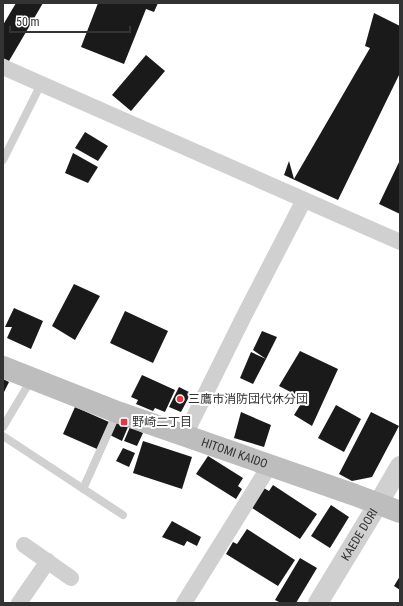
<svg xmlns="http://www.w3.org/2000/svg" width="403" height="606" viewBox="0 0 403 606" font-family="'Roboto Condensed','Noto Sans JP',sans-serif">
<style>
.building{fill:#1a1a1a}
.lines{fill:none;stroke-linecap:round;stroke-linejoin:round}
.service{stroke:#d0d0d0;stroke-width:8}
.minor{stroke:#d0d0d0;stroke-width:16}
.tertiary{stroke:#d0d0d0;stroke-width:20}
.secondary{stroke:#bdbdbd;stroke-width:22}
.poi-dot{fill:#e63946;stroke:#fff;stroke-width:1.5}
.labels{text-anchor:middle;stroke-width:4;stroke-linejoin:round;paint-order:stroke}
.poi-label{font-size:12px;fill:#333;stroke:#fff;text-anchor:start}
.street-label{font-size:12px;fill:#333;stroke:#fff}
</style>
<rect width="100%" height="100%" fill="#fff"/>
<path class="building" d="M16 3H43L9 61 3 58V25Z
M98 3H158L154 12 146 9 124 64 81 47Z
M374 13 400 26V73L338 200 284 175 289 161 294 179 370 48 365 46Z
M146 55 165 71 131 111 112 95Z
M85 132 108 146 98 161 75 148Z
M73 153 98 167 88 183 65 173Z
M400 160V214L379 204Z
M74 284 100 296 75 340 52 326Z
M14 308 43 321 31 349 7 338 12 327H5Z
M125 311 168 331 153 363 110 343Z
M262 331 277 337 266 359 253 384 240 378 251 352 266 359 253 350Z
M300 351 338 369 312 426 294 415 304 399 279 386Z
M142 375 175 390 165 412 155 408 153 411 136 404 138 400 131 397Z
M3 379 9 382 3 394Z
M179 387 191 393 181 412 169 407Z
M336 405 361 419 344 452 318 438Z
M75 407 109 422 97 449 63 434Z
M241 412 271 425 264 447 234 438Z
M371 412 399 426 372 477 352 481 339 474Z
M115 422 128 427 122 441 110 435Z
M130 427 143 433 137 446 124 441Z
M143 441 192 457 182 489 133 473Z
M123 448 135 453 129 467 116 461Z
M208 456 243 478 238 486 242 489 236 499 196 474Z
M273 485 317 514 300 539 249 506 262 487 269 491Z
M331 505 349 517 330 548 311 536Z
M172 521 201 537 197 546 187 541 184 546 162 537Z
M247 529 295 560 278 586 226 554 233 542 237 544Z
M300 558 317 568 296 603H281L275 600Z
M400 576V590L394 586Z"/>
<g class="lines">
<path class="service" d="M3 160 41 84
M3 427 31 380
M3 436 123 515
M83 489 117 413"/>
<path class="minor" d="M3 67 400 242
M185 435 244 316 304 200
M24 545 71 578
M19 603 48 561
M184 603 270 465"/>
<path class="tertiary" id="s1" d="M318 603 378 504 400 466"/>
<path class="secondary" id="s2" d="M3 367 117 412 355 495 400 512"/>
</g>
<g class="poi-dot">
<circle cx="180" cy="399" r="4"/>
<rect x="120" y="418" width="8" height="8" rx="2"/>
</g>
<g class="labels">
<g class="poi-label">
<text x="188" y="403">三鷹市消防団代休分団</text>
<text x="132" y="426">野崎二丁目</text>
</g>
<g class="street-label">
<text dy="4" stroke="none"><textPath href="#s2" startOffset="247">HITOMI KAIDO</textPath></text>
<text dy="4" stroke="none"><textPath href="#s1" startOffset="80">KAEDE DORI</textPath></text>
</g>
</g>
<rect width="403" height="606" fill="none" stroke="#333333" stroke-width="8"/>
<path d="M10 26v6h120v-6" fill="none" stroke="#333333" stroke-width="2"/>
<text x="16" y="26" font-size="12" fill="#333333" stroke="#ffffff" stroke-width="3" paint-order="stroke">50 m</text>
</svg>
